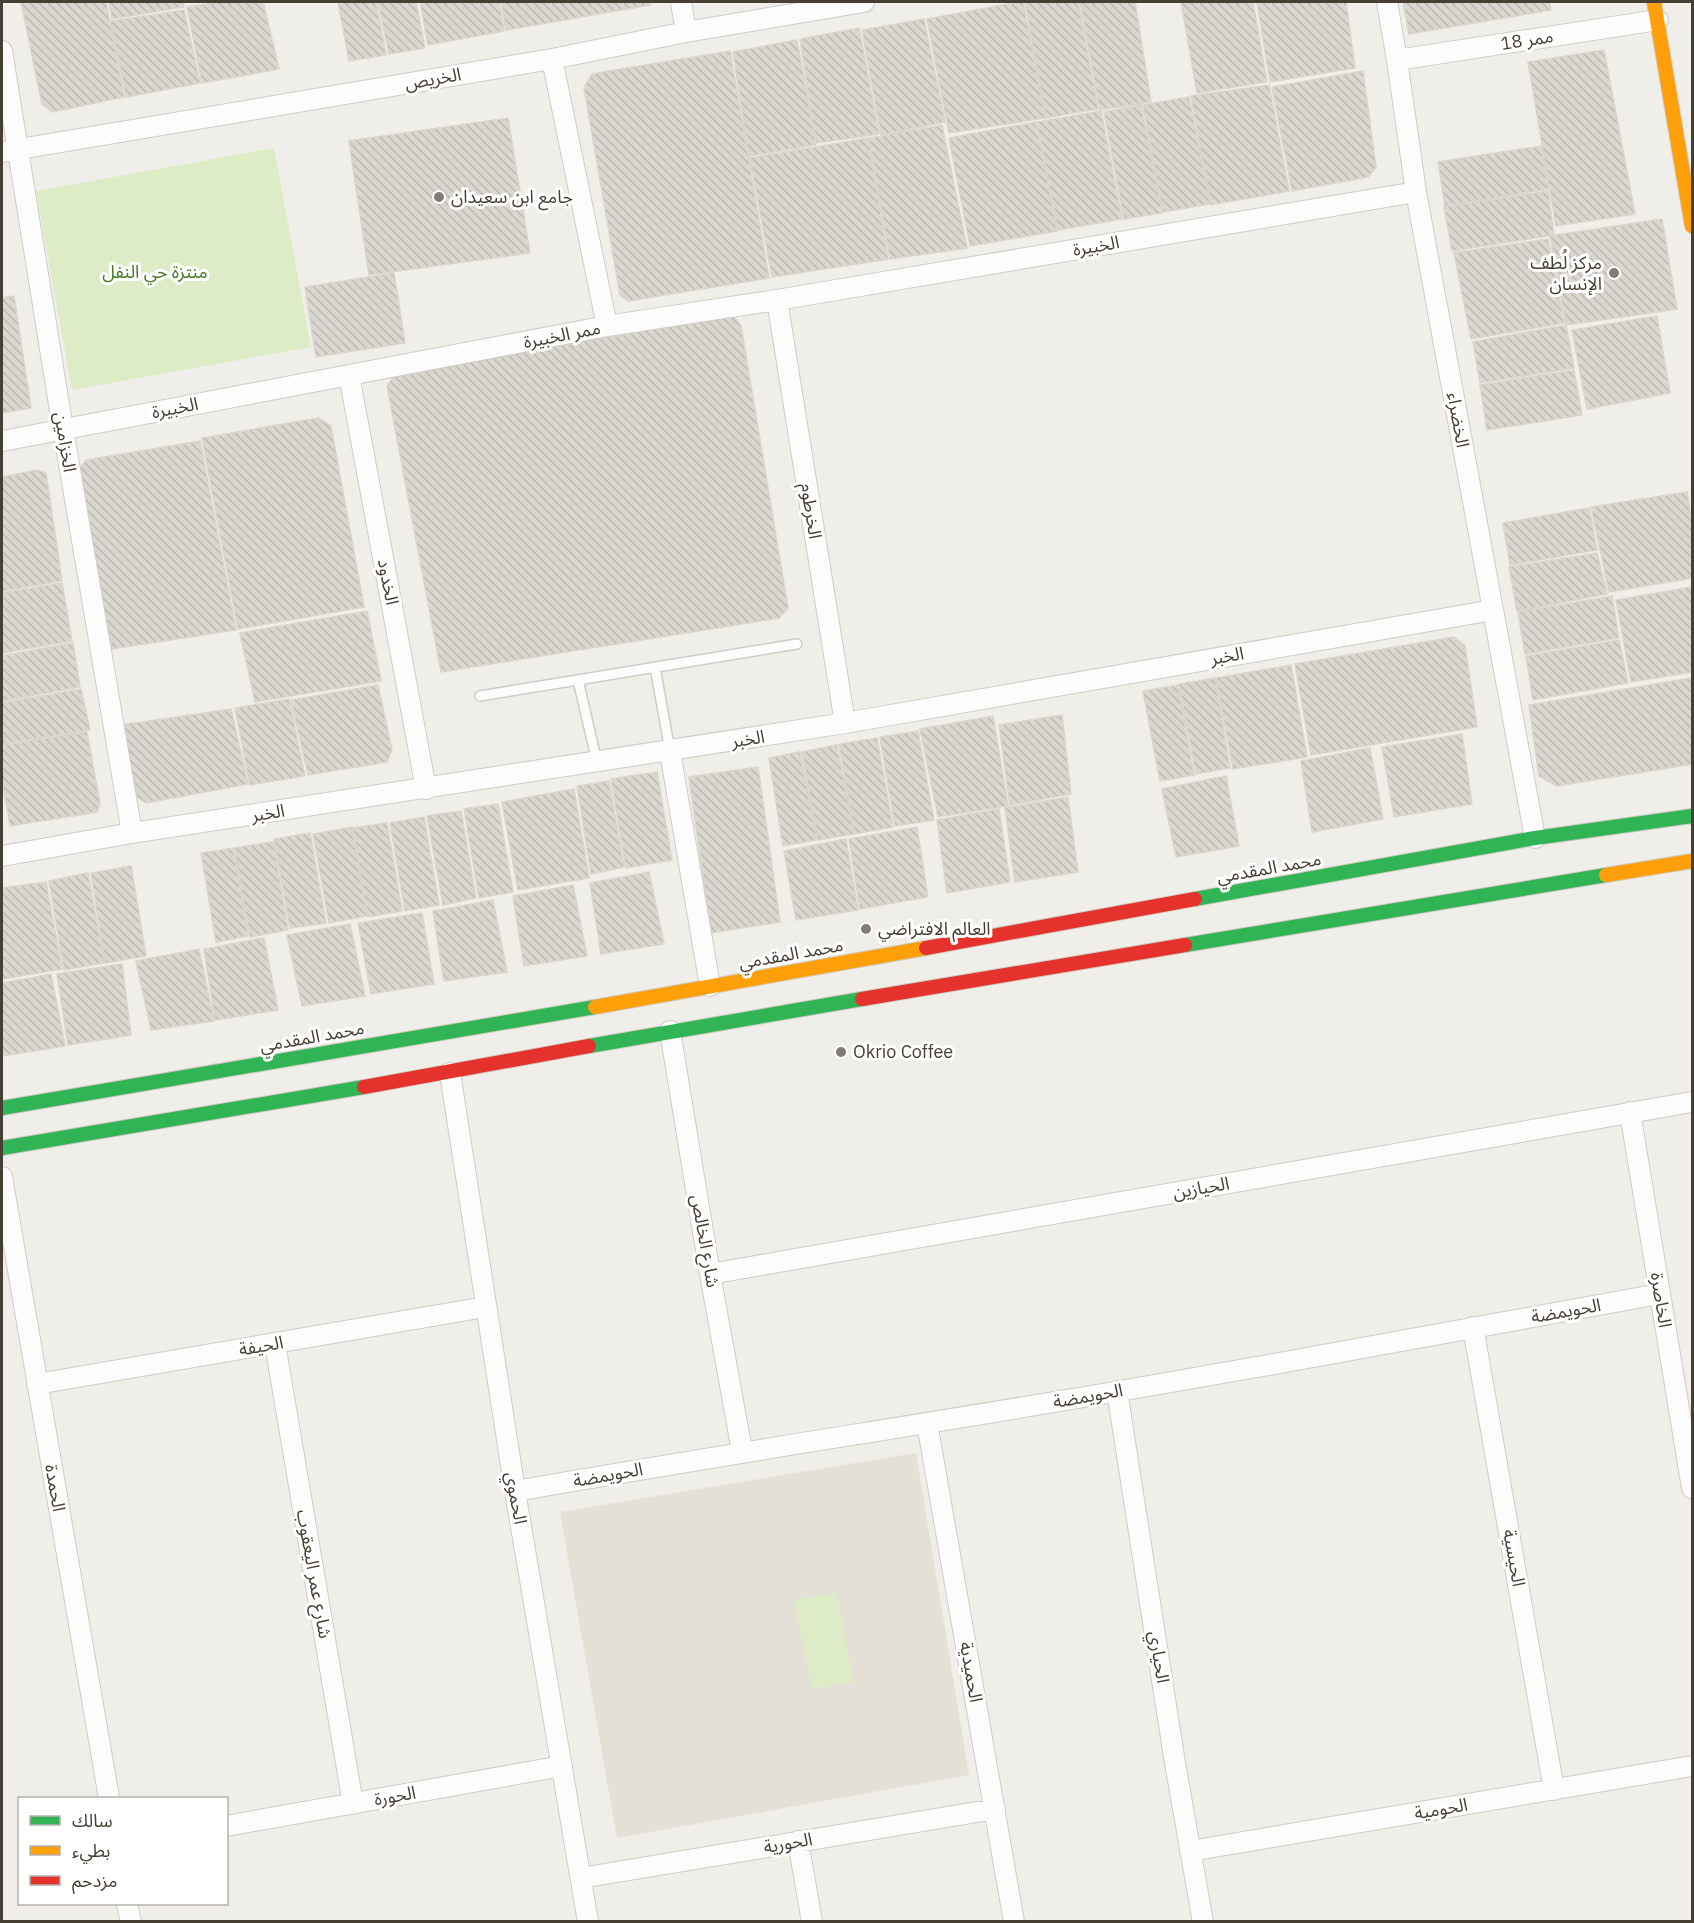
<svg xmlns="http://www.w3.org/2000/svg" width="1694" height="1923" viewBox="0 0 1694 1923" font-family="'IBM Plex Sans','Noto Sans Arabic',sans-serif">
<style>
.residential{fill:#e5e0d5}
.park{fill:#ddecc6}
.building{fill:url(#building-back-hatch);stroke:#d8d5ce;stroke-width:1.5}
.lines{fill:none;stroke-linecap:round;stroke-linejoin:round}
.lane-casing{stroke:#ceccc6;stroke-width:12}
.street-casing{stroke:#ceccc6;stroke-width:22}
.fast-casing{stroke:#d0cbbf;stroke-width:16}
.slow-casing{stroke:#d0cbbf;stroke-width:16}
.jam-casing{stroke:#d0cbbf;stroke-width:16}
.lane{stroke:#fdfcfc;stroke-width:9}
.street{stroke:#fdfcfc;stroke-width:20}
.fast{stroke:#30b455;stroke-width:14}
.slow{stroke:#ff9f0a;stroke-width:14}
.jam{stroke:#e5322d;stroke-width:14}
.poi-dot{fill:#827c73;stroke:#fff;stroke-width:2}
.labels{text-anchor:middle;stroke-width:6;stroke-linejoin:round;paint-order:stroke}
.street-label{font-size:18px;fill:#463f34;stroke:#fff}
.poi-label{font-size:18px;fill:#463f34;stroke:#fff;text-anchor:start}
.park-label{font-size:18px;fill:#457b24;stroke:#fff}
</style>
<defs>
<pattern id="building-back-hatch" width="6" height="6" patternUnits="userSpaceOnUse" patternTransform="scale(1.5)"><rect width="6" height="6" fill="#dad7d1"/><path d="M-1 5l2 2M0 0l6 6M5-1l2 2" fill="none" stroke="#bcbab4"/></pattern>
</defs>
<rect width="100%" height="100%" fill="#f0eee8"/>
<path class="residential" d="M916 1453 969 1775 617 1838 560 1512Z"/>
<path class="park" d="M274 148 311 347 72 390 36 191Z
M837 1593 853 1682 812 1689 794 1600Z"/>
<path class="building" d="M21 2H106L124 97 52 112 42 104Z
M109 2H183L184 7 112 19Z
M221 2H263L279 69 202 83 187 7Z
M338 2H376L386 55 349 61Z
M378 2H416L425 48 389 54Z
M420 2H499L504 31 428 45Z
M501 2H652L650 5 506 30Z
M1018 2H1023L1045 118 949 133 927 19Z
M1025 2H1078L1098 109 1046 118Z
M1080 2H1135L1151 102 1100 110Z
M1181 2H1253L1267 82 1197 93Z
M1257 2H1346L1355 68 1270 82Z
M1403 2H1549L1551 10 1409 34Z
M184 10 200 83 126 97 111 21Z
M924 19 945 122 881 135 862 30Z
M859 28 879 134 816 143 800 39Z
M797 40 816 145 749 156 733 52Z
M1604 50 1635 214 1556 226 1528 62Z
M730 51 769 278 628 301 620 295 584 88 592 74Z
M1363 71 1376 167 1368 177 1292 191 1272 87Z
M1269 85 1289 191 1211 205 1191 96Z
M1189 97 1210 204 1163 212 1143 105Z
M1141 105 1162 213 1124 219 1104 112Z
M1101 111 1122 219 1058 230 1037 122Z
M508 118 530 253 369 275 349 141Z
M1036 122 1057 231 970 246 949 138Z
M942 125 967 248 890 259 869 138Z
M868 138 888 259 772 277 750 158Z
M1541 146 1548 189 1445 206 1438 162Z
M1548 191 1554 235 1452 251 1444 207Z
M1662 219 1677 309 1566 325 1550 236Z
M1548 239 1564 323 1471 339 1454 253Z
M394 273 405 343 316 357 305 287Z
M14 296 31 408 2 413V298Z
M733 315 741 326 788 608 779 618 441 672 387 386 395 375Z
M1657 316 1670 393 1587 409 1572 330Z
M1566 325 1574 368 1480 383 1473 342Z
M1574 370 1582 415 1487 430 1480 385Z
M318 418 331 426 364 607 238 629 202 438Z
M200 441 236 630 112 649 77 471 87 460Z
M37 470 46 473 62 581 2 591V477Z
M1687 492 1692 523V578L1609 592 1591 507Z
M1589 508 1597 550 1510 565 1503 523Z
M1597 553 1607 594 1517 611 1509 567Z
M62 583 72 641 2 653V593Z
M1692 587V672L1631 682 1616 600Z
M1612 596 1619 638 1525 654 1518 612Z
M367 611 381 681 255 702 240 633Z
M1454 637 1465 646 1477 727 1311 755 1295 664Z
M1619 640 1628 683 1533 700 1526 656Z
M73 643 80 687 2 701V656Z
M1291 665 1307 757 1233 769 1216 678Z
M1215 678 1230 768 1196 774 1179 684Z
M1692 678V764L1557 786 1539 776 1529 705Z
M378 685 392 750 387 762 308 775 291 700Z
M1178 685 1194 775 1160 781 1143 691Z
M81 689 90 730 2 744V703Z
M289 699 305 776 250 785 235 708Z
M231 709 248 784 146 803 137 797 122 725Z
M1062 715 1071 794 1010 805 999 725Z
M993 716 1008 806 938 817 920 729Z
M918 731 934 820 895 826 880 737Z
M87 732 100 804 97 812 10 826 2 779V745Z
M1462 734 1472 804 1394 817 1382 747Z
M877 738 893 827 855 834 839 744Z
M837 745 854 834 818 840 802 752Z
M1370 748 1383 819 1312 832 1301 761Z
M800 752 817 840 783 846 769 758Z
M758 767 780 922 711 933 689 777Z
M657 772 672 860 626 868 611 779Z
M1226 776 1239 846 1176 857 1162 789Z
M609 781 624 867 591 874 577 786Z
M574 789 589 878 518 890 502 802Z
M1068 797 1078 872 1015 882 1005 808Z
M498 804 513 892 479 898 464 809Z
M999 809 1010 882 947 893 937 820Z
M461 811 476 898 443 905 427 816Z
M424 817 439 905 405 911 390 823Z
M387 823 402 911 368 917 353 828Z
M352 827 367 916 329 923 313 834Z
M917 827 928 897 860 909 849 839Z
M310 833 326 923 290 928 274 839Z
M846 839 858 910 796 920 784 851Z
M273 842 288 930 250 937 234 848Z
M233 848 248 936 216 942 201 853Z
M131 866 146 956 105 963 91 873Z
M649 872 664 944 601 954 590 883Z
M88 873 104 963 64 970 49 881Z
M46 882 62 969 2 979V888Z
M573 885 587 956 524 966 513 896Z
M493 900 507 972 444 981 433 911Z
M422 913 434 984 371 994 358 923Z
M350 924 365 996 302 1006 287 935Z
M264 938 278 1010 215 1020 204 949Z
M199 949 214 1021 151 1030 136 961Z
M122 964 131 1035 68 1045 57 974Z
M51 974 65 1046 2 1056V983Z"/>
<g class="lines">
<defs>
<path id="lane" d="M655 667 670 751
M578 680 597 762
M480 696 797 644"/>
<path id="street" d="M681 2 686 32
M1387 2 1397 60 1416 192 1535 838
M2 51 63 429 132 833
M552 59 607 326
M1397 60 1658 20
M2 152 552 59 686 32 864 2
M777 300 845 723
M349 375 426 789
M2 441 607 326 777 300 1416 192
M670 752 710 986
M2 856 132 833 845 723 1493 610
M670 1031 710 1274 742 1451
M450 1073 515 1491 588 1922
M1630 1112 1692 1488
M2 1177 109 1798
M710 1274 1692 1102
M1473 1327 1554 1790
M275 1344 353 1804
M37 1384 485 1307
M1117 1391 1175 1763 1203 1922
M927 1423 1014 1922
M515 1491C714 1456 914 1426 1114 1392 1296 1361 1478 1327 1659 1294
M226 1826 562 1766
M798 1841 812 1922
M1190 1851 1692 1766
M581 1878 995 1809
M127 1904 131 1922"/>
<path id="fast" d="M1195 899 1535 838 1692 816
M1185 945 1606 875
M589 1046 862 999
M2 1108 595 1007
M2 1148 364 1087"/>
<path id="slow" d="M1654 2 1692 226
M1606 875 1692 861
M595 1007 926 948"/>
<path id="jam" d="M926 948 1195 899
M862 999 1185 945
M364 1087 589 1046"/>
</defs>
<use href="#lane" class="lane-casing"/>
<use href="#street" class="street-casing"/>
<use href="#fast" class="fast-casing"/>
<use href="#slow" class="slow-casing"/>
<use href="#jam" class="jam-casing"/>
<use href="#lane" class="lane"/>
<use href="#street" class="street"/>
<use href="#fast" class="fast"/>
<use href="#slow" class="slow"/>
<use href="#jam" class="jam"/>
</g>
<g class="poi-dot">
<circle cx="439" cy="197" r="6"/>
<circle cx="1614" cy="273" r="6"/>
<circle cx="866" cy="929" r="6"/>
<circle cx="841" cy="1052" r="6"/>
</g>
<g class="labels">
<g class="street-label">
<text transform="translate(1527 40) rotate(-9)" y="6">ممر 18</text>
<text transform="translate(433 79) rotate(-10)" y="6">الخريص</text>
<text transform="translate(1096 246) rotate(-10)" y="6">الخبيرة</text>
<text transform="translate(562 335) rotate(-11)" y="6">ممر الخبيرة</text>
<text transform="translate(175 408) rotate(-11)" y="6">الخبيرة</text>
<text transform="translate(1458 420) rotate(80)" y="6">الخضراء</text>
<text transform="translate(65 442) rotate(81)" y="6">الخزامين</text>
<text transform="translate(811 511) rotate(81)" y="6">الخرطوم</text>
<text transform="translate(388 582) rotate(79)" y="6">الخدود</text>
<text transform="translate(1227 656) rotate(-10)" y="6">الخبر</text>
<text transform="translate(748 739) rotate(-9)" y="6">الخبر</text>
<text transform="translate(268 813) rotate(-9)" y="6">الخبر</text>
<text transform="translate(1269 868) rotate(-10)" y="6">محمد المقدمي</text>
<text transform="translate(791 954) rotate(-10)" y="6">محمد المقدمي</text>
<text transform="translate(312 1037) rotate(-10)" y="6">محمد المقدمي</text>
<text transform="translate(1201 1188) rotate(-10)" y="6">الحيازين</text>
<text transform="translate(705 1241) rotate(80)" y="6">شارع الخالص</text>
<text transform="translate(1661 1300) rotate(81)" y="6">الخاصرة</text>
<text transform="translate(1566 1311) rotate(-10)" y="6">الحويمضة</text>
<text transform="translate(261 1346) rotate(-10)" y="6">الحيفة</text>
<text transform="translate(1088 1396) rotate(-10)" y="6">الحويمضة</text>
<text transform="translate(608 1475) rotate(-10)" y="6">الحويمضة</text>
<text transform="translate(55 1488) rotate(80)" y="6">الحمدة</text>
<text transform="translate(516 1498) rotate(80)" y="6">الحموي</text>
<text transform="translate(1514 1558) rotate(80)" y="6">الحيسية</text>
<text transform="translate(314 1574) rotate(80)" y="6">شارع عمر اليعقوب</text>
<text transform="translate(1159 1657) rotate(81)" y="6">الحياري</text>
<text transform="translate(971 1672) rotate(80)" y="6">الحميدية</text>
<text transform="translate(395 1796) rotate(-10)" y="6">الحورة</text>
<text transform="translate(1441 1809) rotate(-10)" y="6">الحومية</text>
<text transform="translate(788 1843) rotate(-10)" y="6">الحورية</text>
</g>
<g class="poi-label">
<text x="451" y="203">جامع ابن سعيدان</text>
<text x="1602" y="269" text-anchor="end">مركز لُطف<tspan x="1602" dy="21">الإنسان</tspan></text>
<text x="878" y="935">العالم الافتراضي</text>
<text x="853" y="1058">Okrio Coffee</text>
</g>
<g class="park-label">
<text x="155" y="278">منتزة حي النفل</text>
</g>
</g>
<rect width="1694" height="1923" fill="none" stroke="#463f34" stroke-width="6"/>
<rect x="18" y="1797" width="210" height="108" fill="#ffffff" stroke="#b5b2ae" stroke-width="1.5"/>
<rect x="30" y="1816" width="30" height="9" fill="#30b455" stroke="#b5b2ae" stroke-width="1.5"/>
<text x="72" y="1827" font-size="18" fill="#463f34">سالك</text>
<rect x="30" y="1846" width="30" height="9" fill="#ff9f0a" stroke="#b5b2ae" stroke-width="1.5"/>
<text x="72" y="1857" font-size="18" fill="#463f34">بطيء</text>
<rect x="30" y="1876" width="30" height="9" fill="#e5322d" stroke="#b5b2ae" stroke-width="1.5"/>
<text x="72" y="1887" font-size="18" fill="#463f34">مزدحم</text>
</svg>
